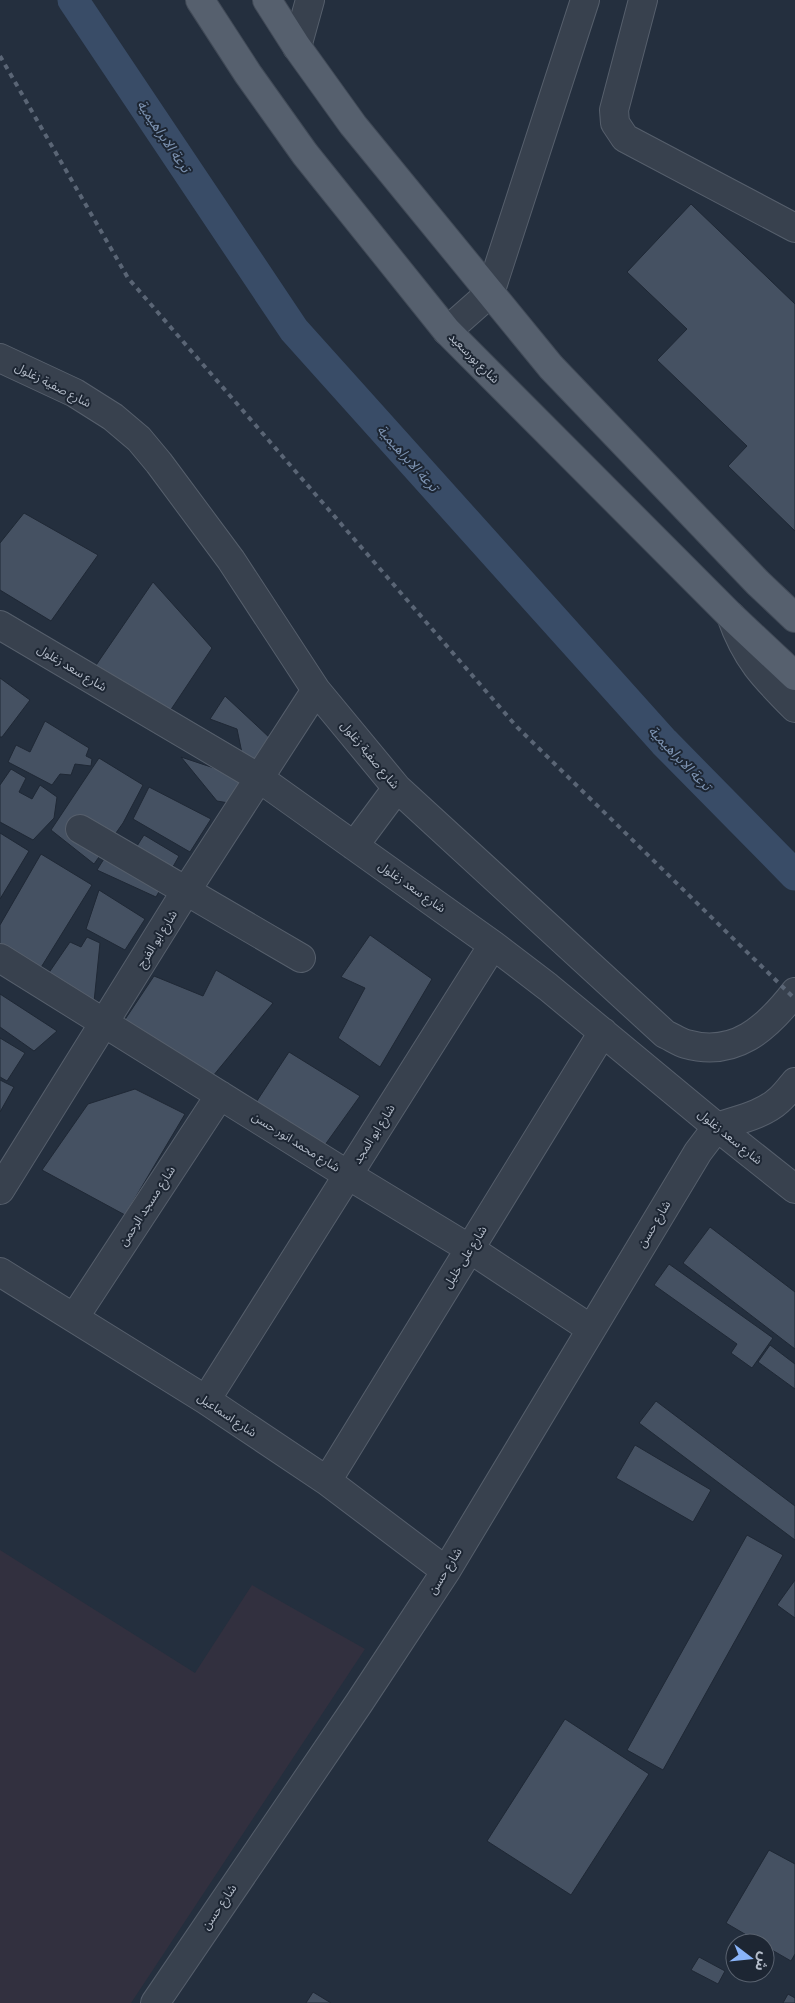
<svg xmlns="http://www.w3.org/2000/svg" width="795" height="2003" viewBox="0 0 795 2003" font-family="'Archivo Narrow','Noto Sans Arabic',sans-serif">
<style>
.medical{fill:#32303f}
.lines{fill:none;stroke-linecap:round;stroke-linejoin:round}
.canal{stroke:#394c67;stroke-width:31}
.building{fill:#455162;stroke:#1f2835}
.minor-casing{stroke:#565f6c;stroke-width:30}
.major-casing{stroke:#414a57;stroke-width:30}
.minor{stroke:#38414e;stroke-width:28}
.major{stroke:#56606e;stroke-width:28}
.rail{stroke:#5a6575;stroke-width:4;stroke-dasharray:5 5;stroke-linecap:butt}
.labels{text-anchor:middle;stroke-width:4;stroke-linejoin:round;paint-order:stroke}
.street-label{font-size:12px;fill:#b4bcc9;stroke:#1d2633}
.water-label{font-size:14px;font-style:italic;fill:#7c92b1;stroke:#1d2633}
</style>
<rect width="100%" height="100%" fill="#242f3e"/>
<path class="medical" d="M0 1550 195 1673 252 1585 365 1649 131 2003H0Z"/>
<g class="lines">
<path class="canal" d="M73 0 294 330 664 742 795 875"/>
</g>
<path class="building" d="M691 204 795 304V531L728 466 747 446 657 360 687 329 627 272Z
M24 513 98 555 51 621 0 590V543Z
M153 582 212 648 168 714 92 671Z
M0 678 30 700 2 737H0Z
M225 696 286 753 252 807 217 801 181 757 217 769 242 753 237 729 210 719Z
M45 721 89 748 86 756 92 759 91 766 75 764 71 775 60 774 52 785 8 762 16 745 30 752Z
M99 758 143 785 123 823 94 864 51 830Z
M11 769 26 778 19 792 32 799 40 785 57 797 54 818 33 840 0 822V785Z
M149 787 211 819 190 852 133 819Z
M0 833 29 851 0 899Z
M144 835 179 856 156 897 97 870 117 838 137 846Z
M41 854 92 885 40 969 0 945V925Z
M99 890 145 919 125 950 86 929Z
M370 935 432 979 380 1067 338 1038 365 988 341 977Z
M87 937 100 943 94 1002 46 977 70 942 81 947Z
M216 970 273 1003 213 1076 124 1021 154 976 203 996Z
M0 994 57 1031 34 1051 0 1027Z
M0 1038 25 1053 7 1081 0 1077Z
M289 1052 360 1096 317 1156 249 1113Z
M0 1080 14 1087 0 1112Z
M135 1089 185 1114 125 1215 42 1170 88 1104Z
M710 1227 795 1292V1349L683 1263Z
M669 1264 773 1338 752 1368 731 1353 737 1344 654 1285Z
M770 1345 795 1364V1389L758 1362Z
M656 1401 795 1506V1540L639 1423Z
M635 1445 711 1490 693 1522 616 1478Z
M747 1535 783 1555 663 1770 627 1750Z
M795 1580V1618L777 1605Z
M565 1719 649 1774 571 1895 487 1841Z
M769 1850 795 1864V1954L791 1961 765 1946V1943H760L726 1923Z
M699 1957 725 1971 718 1984 691 1970Z
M313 1992 331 2003H306Z
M788 1994 795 1998V2003H783Z"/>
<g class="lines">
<defs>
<path id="minor" d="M643 0 614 110 615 123 625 138 795 228
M297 47 310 0
M447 331 490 293 585 0
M0 358 75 393 113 417 139 439 159 463 231 560 316 690 397 788 665 1034C672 1037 679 1042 686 1044 735 1058 767 1028 795 992
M731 616C746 659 764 677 795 708
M0 625 259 778 493 945 548 987 717 1127 795 1189
M80 829 301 958
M354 846 397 788
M0 958 348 1175 470 1249 591 1329
M717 1127C737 1120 763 1115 779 1100 785 1095 790 1088 795 1082
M0 1190 186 891 316 690
M0 1272 206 1400 327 1481 446 1571
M74 1318 220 1095
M206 1400 493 945
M327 1481 603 1032
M155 2003 359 1703 446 1571 698 1152 717 1127"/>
<path id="major" d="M200 0 248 74 305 154 447 331 731 616 795 676
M267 0 297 47 353 125 551 367 758 583 795 618"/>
</defs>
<use href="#minor" class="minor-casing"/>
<use href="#major" class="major-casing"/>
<use href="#minor" class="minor"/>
<use href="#major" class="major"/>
<path class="rail" d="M0 56 128 278 517 727 795 999"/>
</g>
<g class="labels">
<g class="street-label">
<text transform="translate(474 358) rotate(45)" y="4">شارع بورسعيد</text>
<text transform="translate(53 385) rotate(27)" y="4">شارع صفية زغلول</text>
<text transform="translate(72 668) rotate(31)" y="4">شارع سعد زغلول</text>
<text transform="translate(370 755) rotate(50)" y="4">شارع صفية زغلول</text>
<text transform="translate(412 887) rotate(35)" y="4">شارع سعد زغلول</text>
<text transform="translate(157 939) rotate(-58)" y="4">شارع ابو الفرج</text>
<text transform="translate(374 1134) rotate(-58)" y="4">شارع ابو المجد</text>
<text transform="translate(730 1137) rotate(39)" y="4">شارع سعد زغلول</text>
<text transform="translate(296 1142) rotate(32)" y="4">شارع محمد انور حسن</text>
<text transform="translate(147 1206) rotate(-57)" y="4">شارع مسجد الرحمن</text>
<text transform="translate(654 1224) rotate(-59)" y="4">شارع حسن</text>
<text transform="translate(465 1257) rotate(-58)" y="4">شارع على خليل</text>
<text transform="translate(227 1415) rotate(34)" y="4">شارع اسماعيل</text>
<text transform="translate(445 1571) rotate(-58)" y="4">شارع حسن</text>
<text transform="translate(219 1907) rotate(-56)" y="4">شارع حسن</text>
</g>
<g class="water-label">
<text transform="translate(164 136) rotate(56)" y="5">ترعة الابراهيمية</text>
<text transform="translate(408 458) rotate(48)" y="5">ترعة الابراهيمية</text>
<text transform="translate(680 758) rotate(46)" y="5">ترعة الابراهيمية</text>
</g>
</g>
<g transform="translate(750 1958) rotate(106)"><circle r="24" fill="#1d2633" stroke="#59626f"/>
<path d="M0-4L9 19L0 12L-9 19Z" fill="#8ab4f8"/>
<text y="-8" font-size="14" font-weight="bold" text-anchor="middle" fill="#b4bcc9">ش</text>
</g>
</svg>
